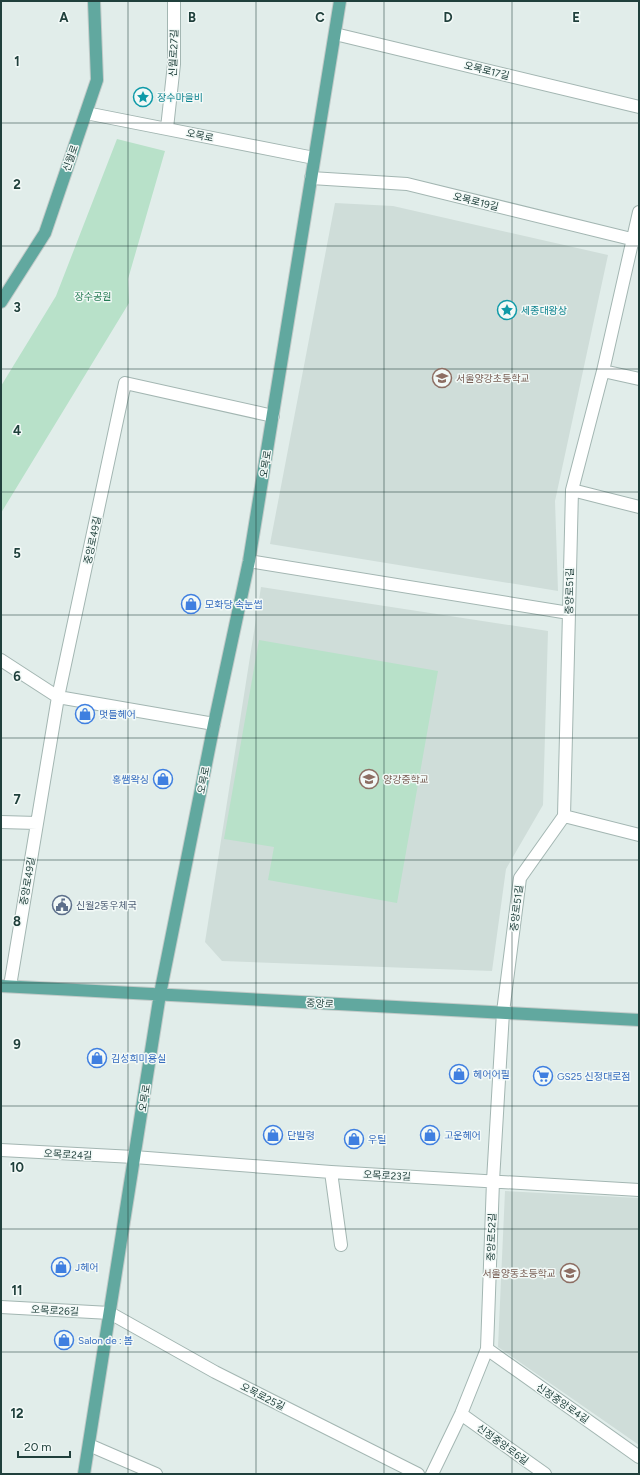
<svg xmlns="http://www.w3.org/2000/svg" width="640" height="1475" viewBox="0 0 640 1475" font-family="Figtree,'Noto Sans KR',sans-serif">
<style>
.built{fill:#cfddd9}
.green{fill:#b8e1c9}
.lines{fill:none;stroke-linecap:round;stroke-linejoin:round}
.minor-casing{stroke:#a3b6b2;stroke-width:14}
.major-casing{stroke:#c1cac8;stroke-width:14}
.minor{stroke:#fff;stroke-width:12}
.major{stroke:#61a89f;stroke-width:12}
.grid{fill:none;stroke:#20403c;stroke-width:1;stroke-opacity:0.55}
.labels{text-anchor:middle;stroke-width:3;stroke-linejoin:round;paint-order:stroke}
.street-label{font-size:10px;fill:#20403c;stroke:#f2f9f7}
.culture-label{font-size:10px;fill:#0d838f;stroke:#f2f9f7;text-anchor:start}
.park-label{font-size:10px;fill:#257b53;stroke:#f2f9f7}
.education-label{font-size:10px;fill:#785e54;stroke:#f2f9f7;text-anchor:start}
.shop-label{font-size:10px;fill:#366cbe;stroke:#f2f9f7;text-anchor:start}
.service-label{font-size:10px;fill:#4e5e75;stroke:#f2f9f7;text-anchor:start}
.grid-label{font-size:13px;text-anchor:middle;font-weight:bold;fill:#20403c;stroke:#f2f9f7;stroke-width:3;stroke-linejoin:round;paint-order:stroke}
</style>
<rect width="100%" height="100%" fill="#e1edea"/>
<path class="built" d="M335 203 393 206 608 255 555 501 558 591 270 544Z
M261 587 548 631 543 805 506 869 492 971 222 961 205 942Z
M505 1191 639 1198V1445L498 1347Z"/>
<path class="green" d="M117 139 165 151 128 279 129 303 1 513V386L56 296Z
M259 640 438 671 397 903 268 880 274 847 224 839Z"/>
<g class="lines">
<defs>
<path id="minor" d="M335 34 639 107
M86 113 314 158
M167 128 174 64V1
M311 178 407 184 639 241
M603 371 639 379
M572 490 639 507
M249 561 569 613
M1 660 58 697 214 724
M564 816 639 835
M1 822 37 823
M10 986 58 697 125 383 273 416
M1 1150 134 1157 331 1172 639 1190
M331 1172 341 1245
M1 1307 110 1313 215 1372 418 1474
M487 1349 639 1457
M461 1414 545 1474
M89 1445 156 1474
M432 1474 461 1414 487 1349 493 1181 503 1012 520 878 564 816 572 490 603 371 639 212"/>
<path id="major" d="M1 302 45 233 97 80 94 1
M1 986 639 1020
M84 1474 160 994 214 724 249 561 340 1"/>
</defs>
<use href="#minor" class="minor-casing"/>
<use href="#major" class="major-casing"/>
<use href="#minor" class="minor"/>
<use href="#major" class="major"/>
</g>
<path class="grid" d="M128 1V1474M256 1V1474M384 1V1474M512 1V1474M1 123H639M1 246H639M1 369H639M1 492H639M1 615H639M1 738H639M1 860H639M1 983H639M1 1106H639M1 1229H639M1 1352H639"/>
<defs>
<symbol id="sight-ring" viewBox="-11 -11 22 22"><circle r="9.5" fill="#f2f9f7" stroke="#0f9aa8" stroke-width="1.5"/><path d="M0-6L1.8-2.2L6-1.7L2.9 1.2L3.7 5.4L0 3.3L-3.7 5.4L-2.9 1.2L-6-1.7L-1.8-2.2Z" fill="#0f9aa8"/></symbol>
<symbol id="school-ring" viewBox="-11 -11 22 22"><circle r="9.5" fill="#f2f9f7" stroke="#8d6e63" stroke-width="1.5"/><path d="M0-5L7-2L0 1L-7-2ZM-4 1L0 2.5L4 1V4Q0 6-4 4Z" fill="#8d6e63"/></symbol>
<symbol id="shop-ring" viewBox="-11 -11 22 22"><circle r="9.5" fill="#f2f9f7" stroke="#3f7fe0" stroke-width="1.5"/><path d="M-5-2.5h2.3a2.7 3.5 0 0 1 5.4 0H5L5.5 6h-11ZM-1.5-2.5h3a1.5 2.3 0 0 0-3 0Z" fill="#3f7fe0"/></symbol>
<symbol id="civic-ring" viewBox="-11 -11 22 22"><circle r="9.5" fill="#f2f9f7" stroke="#5c6f8a" stroke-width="1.5"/><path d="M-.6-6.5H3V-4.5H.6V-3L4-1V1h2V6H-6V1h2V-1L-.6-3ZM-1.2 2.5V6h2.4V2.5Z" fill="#5c6f8a"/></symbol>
<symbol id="supermarket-ring" viewBox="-11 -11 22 22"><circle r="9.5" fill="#f2f9f7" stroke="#3f7fe0" stroke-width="1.5"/><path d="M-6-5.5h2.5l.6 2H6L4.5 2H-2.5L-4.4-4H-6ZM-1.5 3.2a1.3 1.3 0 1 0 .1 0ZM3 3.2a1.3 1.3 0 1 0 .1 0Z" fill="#3f7fe0"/></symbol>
</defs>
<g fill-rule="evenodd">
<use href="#sight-ring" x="132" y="86" width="22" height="22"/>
<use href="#sight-ring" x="496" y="299" width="22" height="22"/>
<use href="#school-ring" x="431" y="367" width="22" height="22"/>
<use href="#shop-ring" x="180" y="593" width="22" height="22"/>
<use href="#shop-ring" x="74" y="703" width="22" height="22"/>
<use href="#shop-ring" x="152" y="768" width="22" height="22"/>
<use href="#school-ring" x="358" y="768" width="22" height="22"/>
<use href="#civic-ring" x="51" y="894" width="22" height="22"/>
<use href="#shop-ring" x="86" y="1047" width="22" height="22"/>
<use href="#shop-ring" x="448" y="1063" width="22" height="22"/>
<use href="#supermarket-ring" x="532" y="1065" width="22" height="22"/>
<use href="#shop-ring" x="262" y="1124" width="22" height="22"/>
<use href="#shop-ring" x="419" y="1124" width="22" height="22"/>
<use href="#shop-ring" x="343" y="1128" width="22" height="22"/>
<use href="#shop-ring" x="50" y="1256" width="22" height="22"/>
<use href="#school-ring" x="559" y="1262" width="22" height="22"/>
<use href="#shop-ring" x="53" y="1329" width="22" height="22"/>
</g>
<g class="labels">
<g class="street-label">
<text transform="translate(173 53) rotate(-88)" y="4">신월로27길</text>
<text transform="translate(487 70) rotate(14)" y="4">오목로17길</text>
<text transform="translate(200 135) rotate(12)" y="4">오목로</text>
<text transform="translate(70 158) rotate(-71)" y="4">신월로</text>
<text transform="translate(476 201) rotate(14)" y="4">오목로19길</text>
<text transform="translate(265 464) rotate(-81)" y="4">오목로</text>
<text transform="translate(92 540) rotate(-78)" y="4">중앙로49길</text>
<text transform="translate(569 591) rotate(-89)" y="4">중앙로51길</text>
<text transform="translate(203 780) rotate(-79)" y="4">오목로</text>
<text transform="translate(27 881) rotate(-80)" y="4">중앙로49길</text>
<text transform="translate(516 908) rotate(-83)" y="4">중앙로51길</text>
<text transform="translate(320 1003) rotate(3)" y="4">중앙로</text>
<text transform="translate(144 1098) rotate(-81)" y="4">오목로</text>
<text transform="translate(68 1154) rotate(3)" y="4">오목로24길</text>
<text transform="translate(387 1175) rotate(3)" y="4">오목로23길</text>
<text transform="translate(491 1237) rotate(-88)" y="4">중앙로52길</text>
<text transform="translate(55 1310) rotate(3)" y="4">오목로26길</text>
<text transform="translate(263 1396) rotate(27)" y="4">오목로25길</text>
<text transform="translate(563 1403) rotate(35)" y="4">신정중앙로4길</text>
<text transform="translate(503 1444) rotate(36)" y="4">신정중앙로6길</text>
</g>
<g class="culture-label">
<text x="157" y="101">장수마을비</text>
<text x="521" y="314">세종대왕상</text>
</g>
<g class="park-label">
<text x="93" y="300">장수공원</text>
</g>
<g class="education-label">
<text x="456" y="382">서울양강초등학교</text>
<text x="383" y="783">양강중학교</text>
<text x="556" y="1277" text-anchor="end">서울양동초등학교</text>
</g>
<g class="shop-label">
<text x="205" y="608">모화당 속눈썹</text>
<text x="99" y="718">멋들헤어</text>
<text x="149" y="783" text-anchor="end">홍쌤왁싱</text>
<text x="111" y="1062">김성희미용실</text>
<text x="473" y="1078">헤어어필</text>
<text x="557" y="1080">GS25 신정대로점</text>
<text x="287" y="1139">단발령</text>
<text x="444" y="1139">고운헤어</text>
<text x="368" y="1143">우틸</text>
<text x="75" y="1271">J헤어</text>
<text x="78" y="1344">Salon de : 봄</text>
</g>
<g class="service-label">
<text x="76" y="909">신월2동우체국</text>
</g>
</g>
<g class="grid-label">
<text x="64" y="22">A</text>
<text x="192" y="22">B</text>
<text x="320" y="22">C</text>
<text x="448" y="22">D</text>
<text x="576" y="22">E</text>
<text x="17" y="66">1</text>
<text x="17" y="189">2</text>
<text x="17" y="312">3</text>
<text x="17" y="435">4</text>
<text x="17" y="558">5</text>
<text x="17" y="681">6</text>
<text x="17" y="804">7</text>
<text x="17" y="926">8</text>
<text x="17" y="1049">9</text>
<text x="17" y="1172">10</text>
<text x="17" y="1295">11</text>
<text x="17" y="1418">12</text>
</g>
<rect width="640" height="1475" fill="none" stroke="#20403c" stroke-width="4"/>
<path d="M18 1451v6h52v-6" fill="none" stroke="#20403c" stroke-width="2"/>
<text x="24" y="1451" font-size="12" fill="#20403c" stroke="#f2f9f7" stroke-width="3" paint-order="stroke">20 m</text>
</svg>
